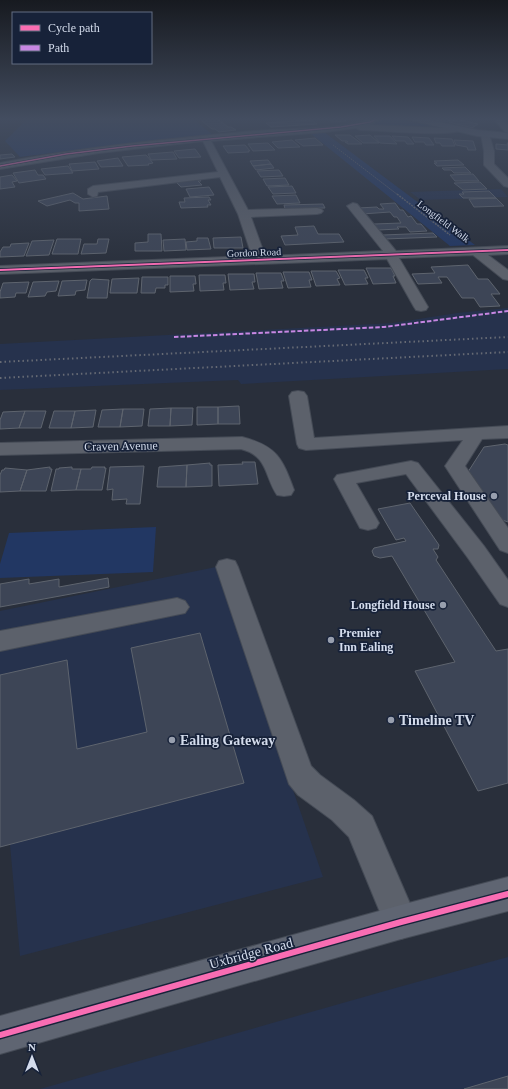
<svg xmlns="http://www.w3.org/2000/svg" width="508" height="1089" viewBox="0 0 508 1089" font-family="'Times New Roman',serif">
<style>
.built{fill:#26324d}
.green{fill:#223763}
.building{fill:#3d4556;stroke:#5e646e}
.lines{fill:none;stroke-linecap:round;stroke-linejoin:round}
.minor-casing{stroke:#454b56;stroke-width:2}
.major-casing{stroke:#454b56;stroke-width:2}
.path-far1{stroke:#61656f;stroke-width:1;stroke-dasharray:1.5 1;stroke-linecap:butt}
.path{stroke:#61656f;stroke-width:1.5;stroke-dasharray:2 1;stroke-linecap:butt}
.minor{fill:#5c616b;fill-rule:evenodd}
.major{fill:#5f6572;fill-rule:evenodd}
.rail{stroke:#666a74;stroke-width:2;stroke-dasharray:1.5 3;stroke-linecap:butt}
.quiet{stroke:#c787e3;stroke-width:2;stroke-dasharray:4.5 2;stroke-linecap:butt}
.cycleway-far2-casing{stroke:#172239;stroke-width:2.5}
.cycleway-far1-casing{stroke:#172239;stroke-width:3.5}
.cycleway-casing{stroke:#172239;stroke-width:9}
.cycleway-far2{stroke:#f96db3;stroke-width:1.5}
.cycleway-far1{stroke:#f96db3;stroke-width:2}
.cycleway{stroke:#f96db3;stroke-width:6}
.poi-dot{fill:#989fae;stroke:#172239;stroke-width:1.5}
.labels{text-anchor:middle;stroke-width:3.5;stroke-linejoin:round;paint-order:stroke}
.far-street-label{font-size:10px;fill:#d4dcec;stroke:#172239}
.street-label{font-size:12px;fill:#d4dcec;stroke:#172239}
.poi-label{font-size:12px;font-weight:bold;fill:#d4dcec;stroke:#172239;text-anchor:end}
.near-poi-label{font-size:14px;font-weight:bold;fill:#d4dcec;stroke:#172239;text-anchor:start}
.near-street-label{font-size:14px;fill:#d4dcec;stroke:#172239}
</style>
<rect width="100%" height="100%" fill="#292f3b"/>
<path class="built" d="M501 189 508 197 421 200 410 192Z
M508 308V369L241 384 238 380 0 390V344L393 323 457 313Z
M216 567 323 877 20 956 0 733V611Z
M508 957V1089H40L399 987Z"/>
<path class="green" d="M28 118H192L213 135 67 151 20 157 5 141Z
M384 118H395L445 129 372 125Z
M324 132 475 245 450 246 310 133Z
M156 527 153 572 0 578V564L9 533Z"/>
<path class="building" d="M198 118H216L228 127H231L236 130 219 132 215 129H212Z
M328 118H342L346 121 332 122Z
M429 118H448L454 119 445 122Z
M457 119 478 124 472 128 449 122Z
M311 120 317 124 271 127 266 123Z
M335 135H350L362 144H348L345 142H348L347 141H342Z
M370 135 379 143H363L355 136Z
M374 136H390L397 144 380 143Z
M392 136 408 137 414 144H407L405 141H396Z
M412 137 429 138 434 145H426L424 142H415Z
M315 138 323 145 303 146 295 140Z
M434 138 452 139 455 146H442L440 143H436Z
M292 140 300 147 278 148 272 142Z
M454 140 473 141 476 150H468L467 147 456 145Z
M268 143 275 150 253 151 248 144Z
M507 143H508V150L496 149V144L508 145Z
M245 145 250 151H248L249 152 228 153 223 146Z
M195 149 201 157 179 158 174 151Z
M173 152 177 159 151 160 148 154Z
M12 154 15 157 0 159V155Z
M146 155 153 163 148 164 149 165 128 166 122 157Z
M118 158 123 166 101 167 97 161Z
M268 160 271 164 253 166 250 161Z
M458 160 464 165 437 166 434 163H437L434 161Z
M95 162 99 169 72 171 69 164Z
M271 164 274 168 256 170 253 166Z
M68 166 73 173 45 175 41 169Z
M465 167 471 173H454L451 170H444L442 168Z
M35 170 38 175H43L46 179 19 183 13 173Z
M279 170 283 176 261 177 257 171Z
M473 174 479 181H455L450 175Z
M12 175 17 181 12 182 15 187 0 189V177Z
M198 178 201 181H198L202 185 181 187 175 181Z
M285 178 289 185 267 186 263 179Z
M480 182 487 189 463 190 454 183Z
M292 186 296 193 273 194 268 187Z
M209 187 214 195 190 197 186 189Z
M489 191 496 198H463L459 194H464L462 192Z
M73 193 83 199 107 196 109 209 79 211V203H75L70 200 47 206 38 201Z
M296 195 300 203 277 204 272 196Z
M209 197 211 200H208L211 205H207L208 207 181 208 179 202H185L184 198Z
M496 198 504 206 474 207 469 199Z
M395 203 400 210H403L408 217 411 216 417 224H421L427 231 410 232 406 227H397L399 229 378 230 374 224 401 223 397 217H394L390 212 362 214 358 208 377 207 379 209H384L380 204Z
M323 204 325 208 285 209 284 205Z
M314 226 318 234H339L344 242 285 245 281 236 298 235 295 227Z
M433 233 437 237 385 239 383 235Z
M148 234H161L162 251H135V243L148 242Z
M241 237 243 248H214L213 238Z
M197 238H208L211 249 187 250 186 242 197 241Z
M57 239H81L78 254H52Z
M98 239H109L106 253 81 254 84 244H97Z
M185 239 186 250 164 251 163 240Z
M54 240 49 255 26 256 32 241Z
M29 243 24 256 0 257V252L3 247H10L11 244Z
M468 265 478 279H488L500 294H491L500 306 480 307 474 298H462L447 277H438L442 283 418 284 412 274 435 273 431 267Z
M366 268H391L395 276H393L396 283 373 284Z
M338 270H364L368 278H365L368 284 345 285Z
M311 271H336L340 278 337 279 340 285 316 286Z
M283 272H309L312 280H309L311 287 288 288Z
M256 273H281L284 281H281L283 288 259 289Z
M228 274H254L255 282H252L254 289 230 290Z
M199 275H225L226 283H223L224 290 200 291Z
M170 276H195L196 284H193L194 291 170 292Z
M142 277H168V285H165V288H156L155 293H141Z
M139 278 137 293H110L112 279Z
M92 279 109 280 107 298H87L90 281Z
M87 280 85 290 76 291 75 295 58 296 62 281Z
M59 281 56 291 47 292 45 296 28 297 33 282Z
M29 282 26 293H16L15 297 0 298V292L3 283Z
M239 406 240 424H218V407Z
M197 407H218V424L197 425Z
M171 408 170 426H148L150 409Z
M171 408H193L192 425 170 426Z
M123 409 120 427H98L102 410Z
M123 409H144L142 426 120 427Z
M96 410 93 427 71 428 75 411Z
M25 411 19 428 0 429V420L3 412Z
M25 411H46L41 428H19Z
M54 411H75L71 428H49Z
M505 444 508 445V522L494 517 466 475 484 447Z
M242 462H255L258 484 219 486 218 465 243 464Z
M210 463V465H212V486L186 487 187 465Z
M187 465 186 487H157L159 467Z
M144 466 140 504H126L127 499 112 500 113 489 107 490 110 467Z
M50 467V469H52L46 491H20L27 470Z
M72 467V469H81L76 490 51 491 56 469H59V468Z
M92 467H105L104 468H106L102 490H76L81 469H91Z
M5 468 27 470 20 491 0 492V475L2 470H4Z
M410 503 439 545 438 549H433L438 557 436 560 496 651 508 649V783L478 791 415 671 455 662 392 556 380 558 374 556 372 551 374 548 406 541 404 538 396 540 378 509Z
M108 578 109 587 0 607V584L29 579V584L59 579V587Z
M200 633 244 783 0 847V675L67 660 77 749 147 732 131 648Z
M508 1076V1089H464Z"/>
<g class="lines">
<defs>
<path id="minor" d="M373 118H383L369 125 444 128 459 126 463 129C454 138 377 130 360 130L356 128 325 132 211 141 248 210 317 208 321 209 323 211 321 213 317 214 251 217 265 256 383 251 347 206 353 203 357 204 396 251 508 246V254L488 255 508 270V280L503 279 473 255 399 258 428 307 426 310 421 311 416 310 414 307 387 259 0 274V266L252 256 238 214 220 177 98 192 97 196 93 197 88 194V189L93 186 218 172 203 141 99 153 0 169V163C84 147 168 139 253 131 287 128 342 131 373 118Z
M493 118H501L508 125V133L505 132Z
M485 131 489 134 494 151V164L508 178V187L504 186 484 165V151L481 134Z
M298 391 304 392 307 396 314 438 508 426V438L482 439 465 466 508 528V553L500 550 445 466 463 440 306 450 299 448 297 444 289 396 292 392Z
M242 437C277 446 282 458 294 490L291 495 284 496 277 495C264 475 268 456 241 449L0 455V443Z
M411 461 418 463 484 546 508 580V607L500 604 468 558 406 474 356 483 379 523 376 528 368 530 360 528 334 479 337 475Z
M227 559 235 561 238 567 311 766 320 775 354 800 372 816 418 922 413 934 401 939 389 934 349 837 332 820 298 795 289 784 216 567 219 561Z
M177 598 185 601 189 607 185 613 0 651V631Z"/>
<path id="major" d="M406 118H420L477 130 508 133V139L477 136 410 120Z
M508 877V911L401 939 0 1054V1016L401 905Z"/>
</defs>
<use href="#minor" class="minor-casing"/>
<use href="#major" class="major-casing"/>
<path class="path-far1" d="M333 145 398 195"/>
<path class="path" d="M397 194 450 235"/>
<use href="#minor" class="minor"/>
<use href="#major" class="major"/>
<path class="rail" d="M0 362 508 337
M0 378 508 352"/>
<path class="quiet" d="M174 337 384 327 508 311"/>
<defs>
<path id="cycleway-far2" d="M0 166 66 154 132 146 341 127 370 122 379 118"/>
<path id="cycleway-far1" d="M0 270 508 250"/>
<path id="cycleway" d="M0 1035 401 922 508 894"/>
</defs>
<use href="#cycleway-far2" class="cycleway-far2-casing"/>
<use href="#cycleway-far1" class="cycleway-far1-casing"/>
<use href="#cycleway" class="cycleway-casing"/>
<use href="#cycleway-far2" class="cycleway-far2"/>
<use href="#cycleway-far1" class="cycleway-far1"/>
<use href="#cycleway" class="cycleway"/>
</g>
<linearGradient id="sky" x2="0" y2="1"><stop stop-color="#171a20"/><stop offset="0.44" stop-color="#434d60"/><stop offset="1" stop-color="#434d60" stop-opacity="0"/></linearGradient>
<rect width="508" height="270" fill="url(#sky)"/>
<g class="poi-dot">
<circle cx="494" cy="496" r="4"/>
<circle cx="443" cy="605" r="4"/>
<circle cx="331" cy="640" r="4"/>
<circle cx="391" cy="720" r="4"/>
<circle cx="172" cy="740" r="4"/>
</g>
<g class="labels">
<g class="far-street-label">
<text transform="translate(444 221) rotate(37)" y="4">Longfield Walk</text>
<text transform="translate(254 252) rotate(-2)" y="4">Gordon Road</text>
</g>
<g class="street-label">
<text transform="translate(121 446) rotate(-1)" y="4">Craven Avenue</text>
</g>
<g class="poi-label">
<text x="486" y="500">Perceval House</text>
<text x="435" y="609">Longfield House</text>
<text x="339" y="637" text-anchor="start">Premier<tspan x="339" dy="14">Inn Ealing</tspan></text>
</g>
<g class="near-poi-label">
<text x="399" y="725">Timeline TV</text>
<text x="180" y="745">Ealing Gateway</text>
</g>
<g class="near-street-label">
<text transform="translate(251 953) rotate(-15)" y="5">Uxbridge Road</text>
</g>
</g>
<rect x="12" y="12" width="140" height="52" fill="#172239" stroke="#636c81"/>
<rect x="20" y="25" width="20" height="6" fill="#f96db3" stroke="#636c81"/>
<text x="48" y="32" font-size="12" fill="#d4dcec">Cycle path</text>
<rect x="20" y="45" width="20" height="6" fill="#c787e3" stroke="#636c81"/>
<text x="48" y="52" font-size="12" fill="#d4dcec">Path</text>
<g transform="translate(32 1057)" stroke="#172239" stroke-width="3" paint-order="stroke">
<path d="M0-3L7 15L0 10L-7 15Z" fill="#d4dcec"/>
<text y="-6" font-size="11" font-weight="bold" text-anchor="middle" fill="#d4dcec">N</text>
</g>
</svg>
